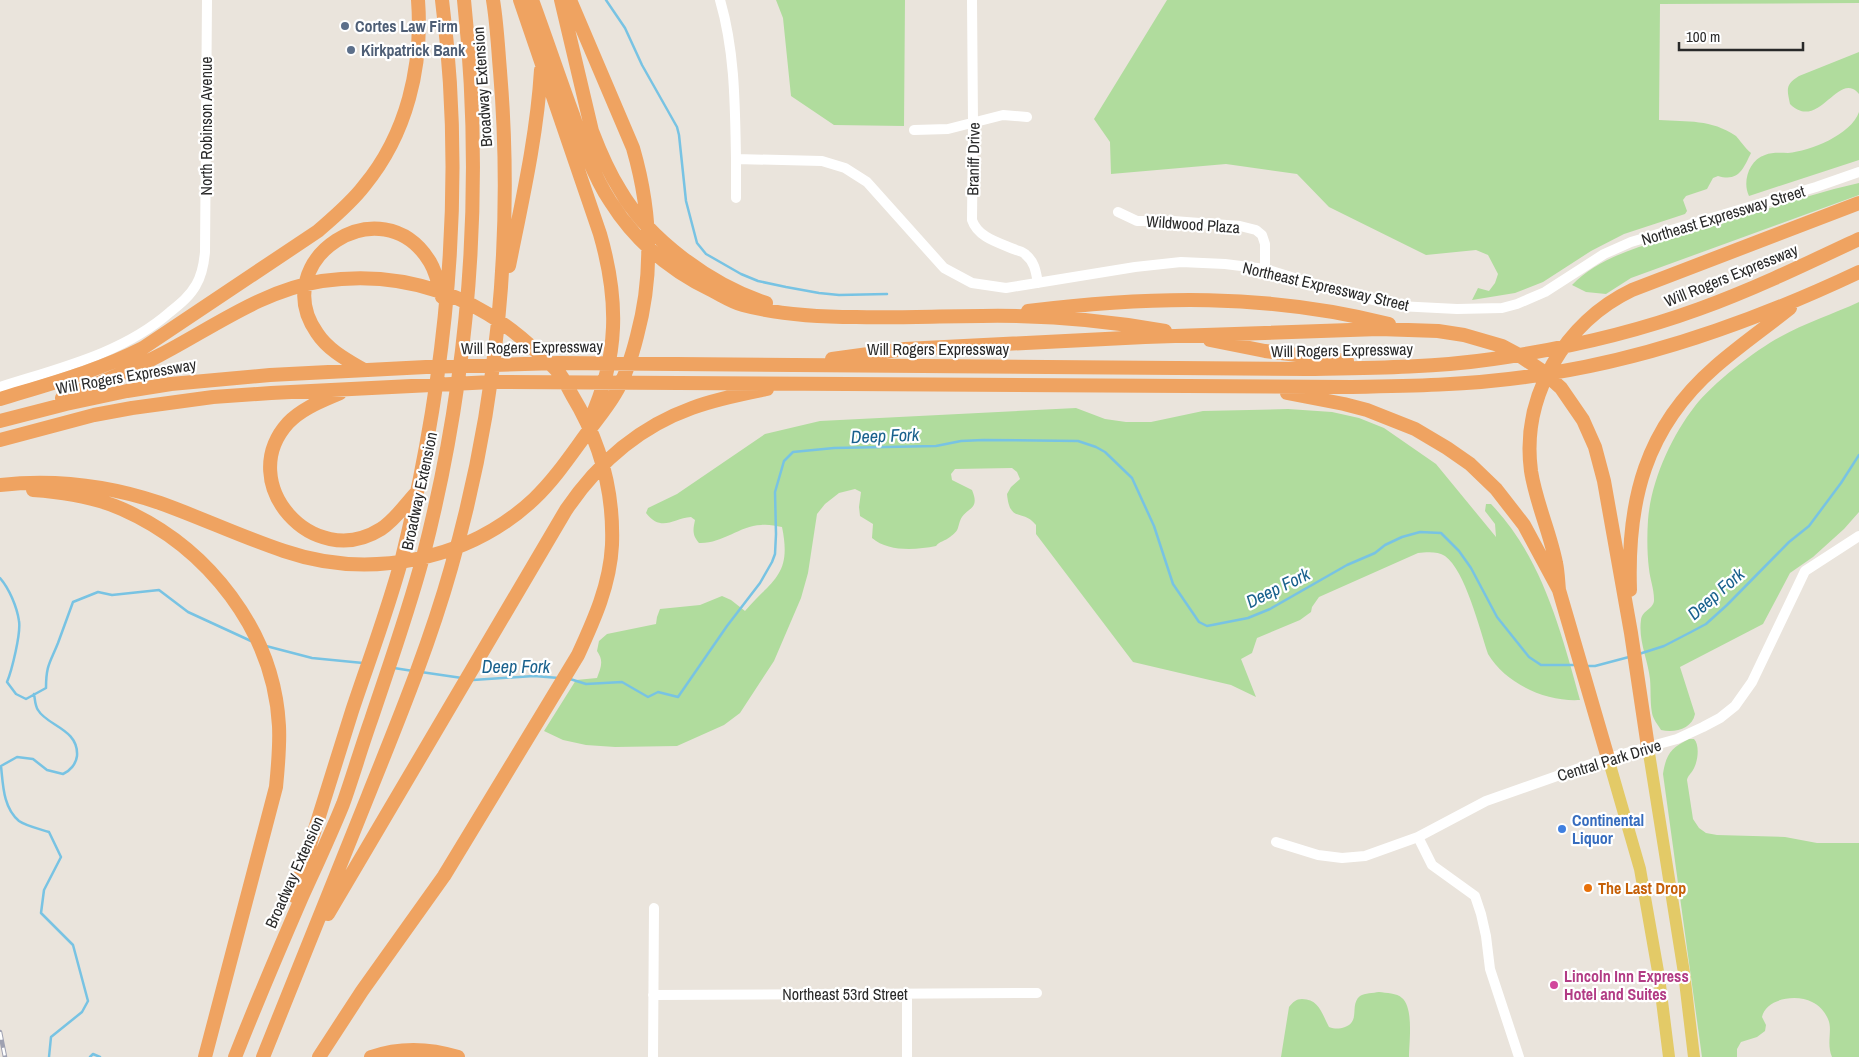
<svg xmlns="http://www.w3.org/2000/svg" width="1859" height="1057" viewBox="0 0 1859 1057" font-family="'Archivo Narrow',sans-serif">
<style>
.green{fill:#b0dc9d}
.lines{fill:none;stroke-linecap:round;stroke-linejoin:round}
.stream{stroke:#78c3e3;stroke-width:2.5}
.minor{stroke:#fff;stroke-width:10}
.major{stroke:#e3ca67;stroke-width:12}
.highway{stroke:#efa361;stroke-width:14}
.rail-casing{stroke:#9fa1b1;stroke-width:4.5}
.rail{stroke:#fff;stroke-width:2.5;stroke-dasharray:8;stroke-linecap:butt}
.service-dot{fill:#5c6f8a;stroke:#fff;stroke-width:2}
.shop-dot{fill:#3f7fe0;stroke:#fff;stroke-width:2}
.food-dot{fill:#e8710a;stroke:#fff;stroke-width:2}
.hotel-dot{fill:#d1479c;stroke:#fff;stroke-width:2}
.labels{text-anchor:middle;stroke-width:4.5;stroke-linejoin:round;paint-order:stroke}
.service-label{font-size:16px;font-weight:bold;fill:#4e5e75;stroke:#fff;text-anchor:start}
.street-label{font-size:16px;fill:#292929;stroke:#fff}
.shop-label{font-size:16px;font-weight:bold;fill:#366cbe;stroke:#fff;text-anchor:start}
.food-label{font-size:16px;font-weight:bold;fill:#c56008;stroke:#fff;text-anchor:start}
.hotel-label{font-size:16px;font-weight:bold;fill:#b23c85;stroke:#fff;text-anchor:start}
.water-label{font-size:18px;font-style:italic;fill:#19618d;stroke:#fff}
</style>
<rect width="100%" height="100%" fill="#eae4dc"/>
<path class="green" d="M776 0H905L904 126 834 125 791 96 783 18Z
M1167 0H1859V3L1660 4 1659 120C1688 122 1711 119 1736 136 1739 139 1745 148 1751 153 1743 169 1739 182 1718 176L1713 178 1707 189 1686 196 1683 200 1687 211 1685 214 1624 234 1591 251 1543 282 1515 293 1472 300 1478 288 1489 291 1495 283 1498 274 1488 255 1476 250 1426 255 1329 207 1297 174 1226 164 1111 174 1110 142 1094 119Z
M1859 52V94C1857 92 1856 90 1853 89 1835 80 1816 130 1790 104 1787 89 1785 85 1799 76Z
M1859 112V160L1749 196C1742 182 1749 160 1765 155 1772 152 1781 153 1788 153 1810 151 1851 135 1859 112Z
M1859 183V195L1631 278 1606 294 1586 292 1572 285C1603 252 1663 240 1705 228 1748 215 1791 201 1834 189Z
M1859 302V512L1844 529 1813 557 1790 573 1763 624 1680 667 1695 714C1692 729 1675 733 1661 730 1658 725 1653 719 1652 713 1650 702 1651 690 1650 679 1648 660 1638 640 1641 620 1642 610 1655 609 1654 599 1654 589 1650 579 1649 569 1647 553 1647 536 1648 520 1651 481 1671 437 1695 406 1712 384 1754 351 1780 337 1805 323 1833 314 1859 302Z
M1076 408 1105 419 1126 422H1151L1203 411 1288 409 1332 412 1359 418 1384 428 1436 464 1496 537 1495 524 1485 511 1486 504H1491C1542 557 1561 631 1580 700 1546 702 1506 684 1488 654 1480 630 1465 570 1445 556 1438 551 1426 552 1418 553L1319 597 1312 607 1311 612 1300 620 1257 638 1252 653 1241 659 1256 697 1231 685 1133 662 1036 534V525C1022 508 1010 524 1007 494L1011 487 1020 479 1017 472 1012 468 955 469 951 474 952 480 972 490C981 511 965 507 960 521 957 530 959 530 950 537 945 541 940 541 936 546 916 550 888 552 872 538L873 524 860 516 859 507 861 492 855 489 839 493 825 504 817 514 808 573 801 598 774 661 740 713 724 725 677 746 615 747 586 745 563 740 544 731 576 680 597 678C601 667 604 661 597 651L599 641 607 634 656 624 657 617 660 609 700 605 722 596 731 600 745 611C773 579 792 575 782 527 775 526 768 524 761 525 739 526 722 544 699 543 692 535 693 530 695 520L691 517C673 518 662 533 646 513L648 508 677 494 765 434 820 421Z
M1689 739H1694C1700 745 1698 762 1693 770 1691 774 1688 775 1687 780L1693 819 1699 828 1706 833 1717 835 1785 837 1817 843H1859V1057H1832C1826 1044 1833 1029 1828 1019 1825 1012 1819 1005 1812 1002 1797 994 1766 998 1762 1017L1766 1025 1765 1031 1757 1037 1741 1042 1737 1049V1057H1702L1663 774C1666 754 1671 748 1689 739Z
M1379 992C1386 993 1397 993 1402 998 1414 1008 1409 1043 1409 1057H1281L1289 1007C1293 1002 1296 999 1302 999 1319 999 1322 1014 1329 1027 1335 1029 1339 1029 1345 1027 1361 1021 1349 1005 1360 996 1365 993 1373 993 1379 992Z"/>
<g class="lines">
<path class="stream" d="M606 0 625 28 642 65 677 127 679 135 686 201 697 243 706 254 741 274 758 281 786 287 819 293 839 295 887 294
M0 578C9 588 17 607 19 621 21 633 12 670 7 682L16 694 26 699 46 688C46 665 50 663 58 643 63 629 68 616 73 602L98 592 112 595 159 590 188 612 251 641
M266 646 312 658 363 663
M1639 654 1664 646 1691 632 1706 624 1727 605 1789 542 1809 526 1841 483 1859 455
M1586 666H1595L1629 657
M394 668 413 671
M421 672 462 678
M570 679 586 684 622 682 648 697 658 692 678 697 727 626 760 583 772 562 775 554 776 534 775 492 784 461 793 452 834 448 936 446 961 441 983 440 1078 441 1096 447 1105 452 1132 478 1154 526 1173 584 1199 622 1207 626 1248 618 1270 609 1347 565 1375 553 1385 545 1402 537 1420 532 1441 533 1459 551 1471 568 1497 617 1529 657 1541 665H1575
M473 680 534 676 559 678
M34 694C35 699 35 706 38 710 47 726 79 729 77 756 76 764 70 771 63 774L47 770 33 759 17 757 1 766C3 784 3 808 19 821 26 826 40 829 49 832L61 857 44 890 41 913 73 945 88 1001 82 1012 51 1037 49 1057
M90 1057 93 1054 100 1057"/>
<path class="minor" d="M720 0C735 51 735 105 736 159
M972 0 973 123 972 220C978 238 1000 243 1016 250 1019 251 1024 252 1026 255 1035 262 1036 273 1038 283
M914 130 948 129 1003 115 1027 117
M736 198V159L822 161 845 168 867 182 944 268 972 283 1006 288 1135 267 1181 262 1225 264 1265 269 1343 293 1398 306 1457 309 1502 308 1517 304 1545 292 1604 254 1631 242 1816 187 1859 172
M1118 212 1137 221H1173L1240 226 1256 230 1262 235 1265 244V269
M0 387C59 368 122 354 170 312 180 304 190 296 196 285 202 275 204 263 205 252L207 0
M1418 837 1432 865 1475 896 1481 914 1486 936 1490 969 1519 1057
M1276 842 1318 855 1342 858 1365 856 1418 837 1486 801 1608 758 1677 739 1703 727 1720 718 1735 706 1752 682 1805 571 1859 536
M653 995 1037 993
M653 1057 654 908
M907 1057V993"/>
<path class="major" d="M1648 747 1684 973 1694 1057
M1608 758 1640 869 1659 977 1669 1057"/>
<path class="highway" d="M520 0 600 234C619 300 619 356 590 420
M532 0C546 38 559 77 573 115 583 145 593 175 610 201 635 241 671 271 713 291 723 296 732 302 743 305 780 315 817 317 856 317 898 318 940 316 982 316 1043 315 1105 320 1165 331
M561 0 592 131C600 152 608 171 620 190 649 240 711 285 766 303
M509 266C522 201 537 136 541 70
M1028 311C1150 296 1268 293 1389 324
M1210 340 1265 351 1347 361
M832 359 905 349 1145 337 1379 329 1438 331 1464 335 1502 346 1517 354 1541 370 1561 388 1583 420 1595 447 1604 481 1631 633 1648 747
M364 370C347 360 328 350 317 333 266 260 382 183 430 262 436 272 439 285 442 297
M340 393C322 401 302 408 288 423 234 483 313 572 381 529 395 520 405 505 416 493
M1287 393 1344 404 1367 410 1415 429 1447 448 1470 464 1496 489 1524 525 1559 590 1608 758
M62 398C95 385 128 372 160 355 212 328 263 290 322 281 404 269 479 296 537 352 544 359 553 365 559 373 564 379 568 388 572 395 600 441 614 491 612 545 610 585 594 620 578 655L444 876 362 991 319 1057
M0 399C49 384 98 371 143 348L318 231C334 217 351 203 364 186 407 134 423 66 418 0
M0 421 66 404 127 391 171 384 270 375 426 367 558 363 1307 369C1369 368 1431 368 1493 359 1562 349 1633 333 1699 309 1754 289 1806 264 1859 239
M0 440 94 415 132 408 213 397 271 393 492 382 1352 387C1410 386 1468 385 1525 377 1642 362 1753 322 1859 272
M0 485C55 479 107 485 160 503 202 518 242 537 284 551 369 580 468 561 534 499 556 478 572 453 590 429 599 417 608 406 615 394 626 376 632 356 637 336 654 273 651 210 633 148L570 0
M33 490C62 492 95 497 122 509 208 547 274 631 279 726 280 747 278 767 276 787L205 1057
M1559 590C1558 581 1558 572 1556 563 1550 532 1536 503 1531 471 1521 396 1565 322 1632 290L1859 203
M1630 590C1627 501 1645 428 1715 367 1739 346 1765 328 1790 308
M294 896C313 835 332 773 352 711 369 660 388 610 402 558 447 376 466 186 442 0
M328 914 566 510C597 464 639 427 692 408 716 399 742 394 767 389
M235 1057C256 1004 278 952 301 899 315 868 330 836 343 804 353 776 361 748 371 720 389 666 408 613 423 557 470 375 484 187 464 0
M263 1057C298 970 333 883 368 796 398 721 429 646 451 568 497 408 514 238 500 71 498 48 497 24 493 0
M371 1057C400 1047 429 1048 458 1057"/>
<defs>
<path id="rail" d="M0 1032 5 1057"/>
</defs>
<use href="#rail" class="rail-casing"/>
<use href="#rail" class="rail"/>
</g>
<g class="service-dot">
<circle cx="345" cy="26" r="5"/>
<circle cx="351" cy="50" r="5"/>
</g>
<circle class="shop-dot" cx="1562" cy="829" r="5"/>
<circle class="food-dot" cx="1588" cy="888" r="5"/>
<circle class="hotel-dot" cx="1554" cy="985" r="5"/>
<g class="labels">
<g class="service-label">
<text x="355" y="32">Cortes Law Firm</text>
<text x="361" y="56">Kirkpatrick Bank</text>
</g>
<g class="street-label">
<text transform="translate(482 87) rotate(-94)" y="6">Broadway Extension</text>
<text transform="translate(206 126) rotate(-90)" y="6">North Robinson Avenue</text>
<text transform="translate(973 159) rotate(-89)" y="6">Braniff Drive</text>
<text transform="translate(1723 215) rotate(-17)" y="6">Northeast Expressway Street</text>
<text transform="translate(1193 224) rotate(4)" y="6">Wildwood Plaza</text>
<text transform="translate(1731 275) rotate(-22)" y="6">Will Rogers Expressway</text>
<text transform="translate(1326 286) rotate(13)" y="6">Northeast Expressway Street</text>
<text transform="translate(532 347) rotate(-1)" y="6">Will Rogers Expressway</text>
<text x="938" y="355">Will Rogers Expressway</text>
<text transform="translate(1342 350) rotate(-1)" y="6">Will Rogers Expressway</text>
<text transform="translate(126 376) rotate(-10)" y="6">Will Rogers Expressway</text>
<text transform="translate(419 491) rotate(-78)" y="6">Broadway Extension</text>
<text transform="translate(1609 760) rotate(-17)" y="6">Central Park Drive</text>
<text transform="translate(294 872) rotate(-66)" y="6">Broadway Extension</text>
<text x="845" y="1000">Northeast 53rd Street</text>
</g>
<g class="shop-label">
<text x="1572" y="826">Continental<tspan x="1572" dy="18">Liquor</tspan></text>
</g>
<g class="food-label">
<text x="1598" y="894">The Last Drop</text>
</g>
<g class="hotel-label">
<text x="1564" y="982">Lincoln Inn Express<tspan x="1564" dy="18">Hotel and Suites</tspan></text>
</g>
<g class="water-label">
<text transform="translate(885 436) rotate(-2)" y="6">Deep Fork</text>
<text transform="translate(1278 588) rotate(-26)" y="6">Deep Fork</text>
<text transform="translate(1716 594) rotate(-41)" y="6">Deep Fork</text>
<text x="516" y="673">Deep Fork</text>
</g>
</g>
<path d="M1679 42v8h124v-8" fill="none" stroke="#292929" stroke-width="2.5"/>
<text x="1686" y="42" font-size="15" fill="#292929" stroke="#ffffff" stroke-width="4" paint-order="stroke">100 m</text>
</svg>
